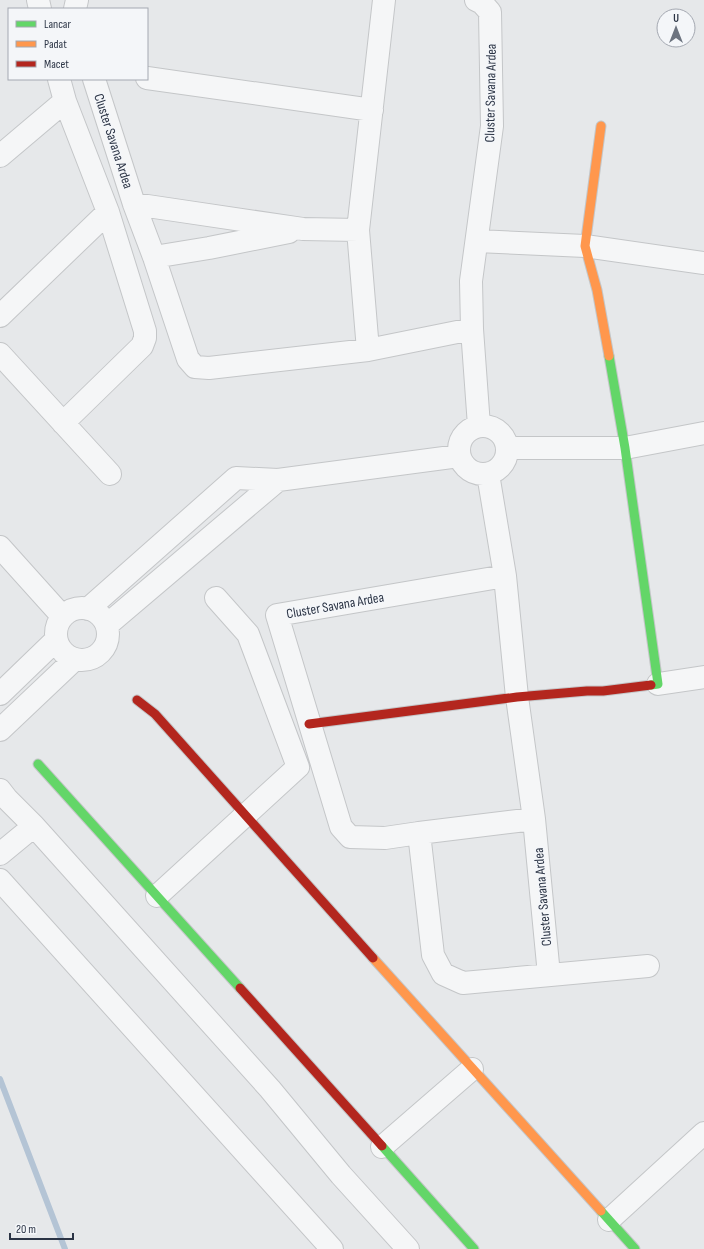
<svg xmlns="http://www.w3.org/2000/svg" width="704" height="1249" viewBox="0 0 704 1249" font-family="'Sofia Sans Condensed',sans-serif">
<style>
.lines{fill:none;stroke-linecap:round;stroke-linejoin:round}
.stream{stroke:#b4c4d5;stroke-width:6}
.street-casing{stroke:#c4c6c8;stroke-width:24}
.fast-casing{stroke:#c4c6c8;stroke-width:11}
.slow-casing{stroke:#c4c6c8;stroke-width:11}
.jam-casing{stroke:#c4c6c8;stroke-width:11}
.street{stroke:#f5f6f7;stroke-width:22}
.fast{stroke:#63d668;stroke-width:9}
.slow{stroke:#ff974d;stroke-width:9}
.jam{stroke:#b3261e;stroke-width:9}
.labels{text-anchor:middle;stroke-width:3.5;stroke-linejoin:round;paint-order:stroke}
.street-label{font-size:14px;fill:#2b3445;stroke:#f4f6f9}
</style>
<rect width="100%" height="100%" fill="#e6e8ea"/>
<g class="lines">
<path class="stream" d="M0 1079 65 1249"/>
<defs>
<path id="street" d="M38 0 40 9
M476 0 482 3 490 12 492 126 471 281 472 329 479 426
M75 9 77 0
M147 78 372 110
M59 79 65 101 108 212 145 331V338L142 346 63 423
M94 79 134 204 154 257 188 359 195 367 209 368 368 350 472 329
M0 156 65 101
M134 204 303 229 358 230
M477 241 585 246 704 263
M154 257 209 248 289 232
M0 316 108 212
M368 350 358 230 384 0
M0 354 110 474
M459 450a24 24 0 1 1 48 0a24 24 0 1 1-48 0Z
M508 448H625L704 433
M488 474 505 576 517 697 534 819 549 975
M0 547 62 616
M505 576 277 615 341 827 350 837 385 838 419 833 534 819
M56 634a26 26 0 1 1 52 0a26 26 0 1 1-52 0Z
M88 609 236 478 278 480 459 456
M107 625 278 480
M658 684 704 677
M0 694 56 640
M0 730 75 659
M0 790 7 799 34 826 0 854
M34 826 270 1089 341 1175 408 1249
M419 833 433 955 443 974 463 983 648 966
M0 880 332 1249
M157 896 298 767 248 634 216 598
M382 1147 472 1069
M609 1220 704 1133"/>
<path id="fast" d="M609 356 625 448 658 684 651 685
M38 764 240 988
M382 1146 474 1249
M601 1211 635 1249"/>
<path id="slow" d="M601 126 585 246 597 290 609 356
M373 958 601 1211"/>
<path id="jam" d="M137 700 155 714 373 958
M309 724 517 697 587 691H603L651 685
M240 988 382 1146"/>
</defs>
<use href="#street" class="street-casing"/>
<use href="#fast" class="fast-casing"/>
<use href="#slow" class="slow-casing"/>
<use href="#jam" class="jam-casing"/>
<use href="#street" class="street"/>
<use href="#fast" class="fast"/>
<use href="#slow" class="slow"/>
<use href="#jam" class="jam"/>
</g>
<g class="labels">
<g class="street-label">
<text transform="translate(490 93) rotate(-89)" y="5">Cluster Savana Ardea</text>
<text transform="translate(114 141) rotate(72)" y="5">Cluster Savana Ardea</text>
<text transform="translate(335 605) rotate(-10)" y="5">Cluster Savana Ardea</text>
<text transform="translate(542 897) rotate(-95)" y="5">Cluster Savana Ardea</text>
</g>
</g>
<rect x="8" y="8" width="140" height="72" fill="#f4f6f9" stroke="#a4a8b1"/>
<rect x="16" y="21" width="20" height="6" fill="#63d668" stroke="#a4a8b1"/>
<text x="44" y="28" font-size="12" fill="#2b3445">Lancar</text>
<rect x="16" y="41" width="20" height="6" fill="#ff974d" stroke="#a4a8b1"/>
<text x="44" y="48" font-size="12" fill="#2b3445">Padat</text>
<rect x="16" y="61" width="20" height="6" fill="#b3261e" stroke="#a4a8b1"/>
<text x="44" y="68" font-size="12" fill="#2b3445">Macet</text>
<g transform="translate(676 28)"><circle r="19" fill="#f4f6f9" stroke="#a4a8b1"/>
<path d="M0-3L7 15L0 10L-7 15Z" fill="#6c737f"/>
<text y="-6" font-size="11" font-weight="bold" text-anchor="middle" fill="#2b3445">U</text>
</g>
<path d="M10 1233v6h63v-6" fill="none" stroke="#2b3445" stroke-width="2"/>
<text x="16" y="1233" font-size="12" fill="#2b3445" stroke="#f4f6f9" stroke-width="3" paint-order="stroke">20 m</text>
</svg>
